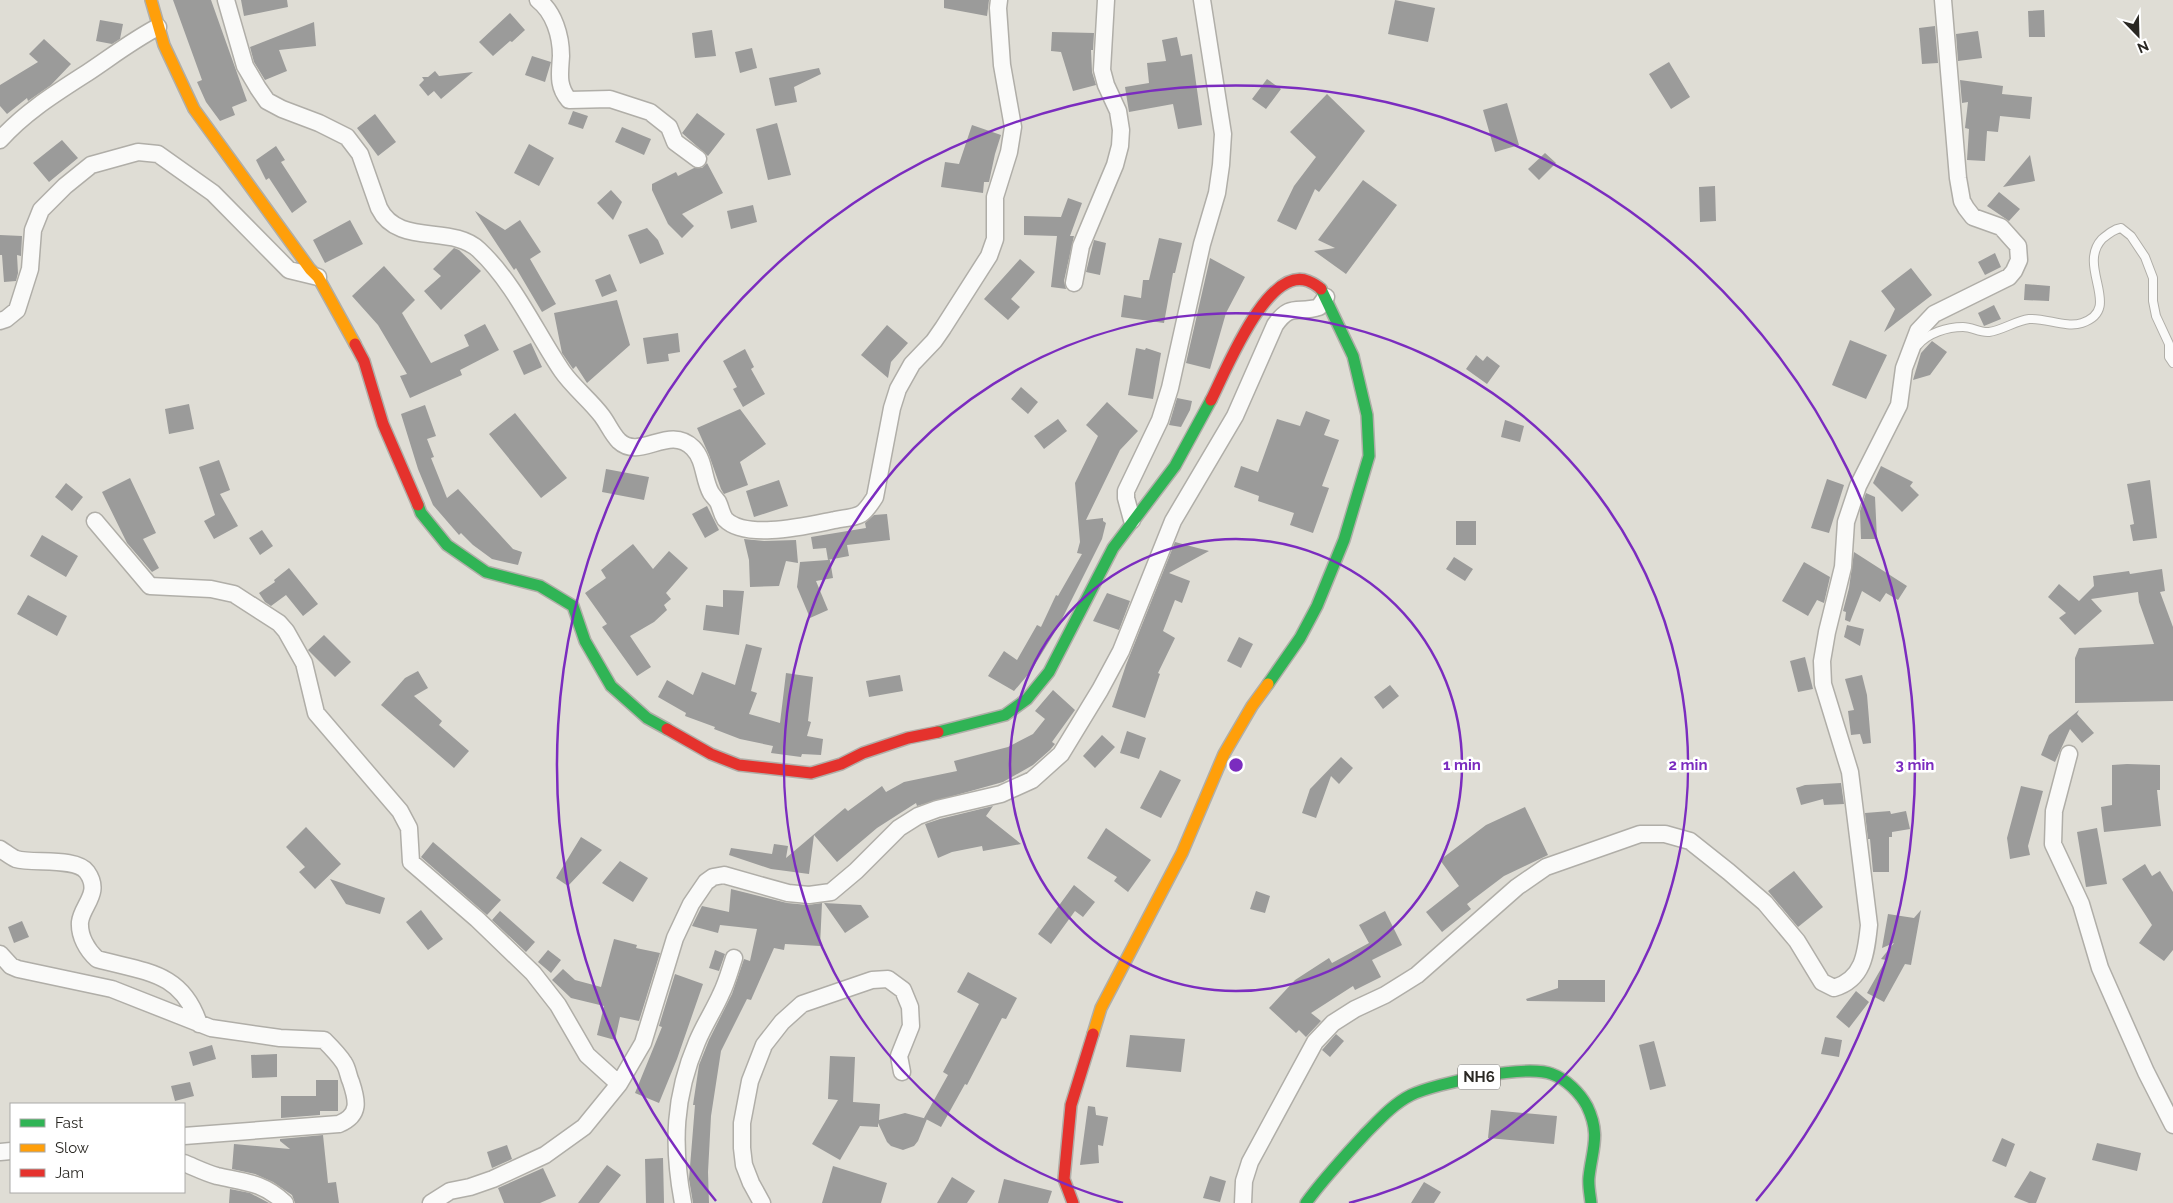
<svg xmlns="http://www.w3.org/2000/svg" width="2173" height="1203" viewBox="0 0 2173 1203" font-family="Raleway,sans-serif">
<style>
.building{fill:#9b9b9a}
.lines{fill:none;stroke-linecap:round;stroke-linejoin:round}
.lane-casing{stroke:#b0aea8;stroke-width:10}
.street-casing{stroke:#b0aea8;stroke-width:19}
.fast-casing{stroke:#b0aea8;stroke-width:14}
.slow-casing{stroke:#b0aea8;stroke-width:14}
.jam-casing{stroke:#b0aea8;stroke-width:14}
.lane{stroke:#fafaf9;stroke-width:8}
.street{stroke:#fafaf9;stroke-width:16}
.fast{stroke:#30b455;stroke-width:11}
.slow{stroke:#ff9f0a;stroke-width:11}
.jam{stroke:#e5322d;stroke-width:11}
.ring{fill:none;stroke:#7b2cbf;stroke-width:2.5}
.labels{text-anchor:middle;stroke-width:5;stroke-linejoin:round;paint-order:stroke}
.shield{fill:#fff;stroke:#6a6865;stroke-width:1}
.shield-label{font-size:15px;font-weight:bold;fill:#2a2823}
.centre{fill:#7b2cbf;stroke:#fff;stroke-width:2.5}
.ring-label{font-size:15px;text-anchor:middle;font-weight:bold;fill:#7b2cbf;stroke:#fff;stroke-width:5;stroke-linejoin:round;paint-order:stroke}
</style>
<rect width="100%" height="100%" fill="#dfddd5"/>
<path class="building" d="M173 0H211L247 101 232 107 235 115 220 121 206 102 197 82 202 80Z
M241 0H287L288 7 244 16Z
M944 0H989L987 16 944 8Z
M1395 0 1435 8 1428 42 1388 34Z
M2044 10 2045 37H2029L2028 11Z
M510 13 525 30 512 42 510 41 493 56 479 42Z
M100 20 123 24 120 39 112 44 96 41Z
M314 22 316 46 279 50 287 71 265 80 254 62 250 47Z
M1935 26 1938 63 1922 64 1919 28Z
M712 30 716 56 695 58 692 33Z
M1978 31 1982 58 1958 61 1956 34Z
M1052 32 1094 33 1093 50H1091L1092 72 1096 85 1073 91 1061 52 1051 51Z
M1177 37 1181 56 1192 54 1202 125 1178 129 1173 104 1129 112 1125 87 1149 83 1147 63 1166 61 1162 40Z
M44 39 71 64 51 85 28 101 27 98 7 114 0 106V85L38 62 29 54Z
M752 48 757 68 740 73 735 52Z
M532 56 551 62 545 82 525 75Z
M1669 62 1690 97 1671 109 1649 74Z
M819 68 821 74 794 87 797 102 775 106 769 78Z
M435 71 439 76 473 72 441 99 434 91 428 96 419 85 424 80 422 77H428Z
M1267 79 1281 89 1266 109 1252 99Z
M1960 80 2003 86 2002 94 2032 97 2030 119 2000 116 1998 132 1987 131 1985 161 1967 160 1969 129 1965 128 1968 102 1962 103Z
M1327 94 1365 131 1319 192 1315 189 1296 230 1277 221 1294 186 1316 157 1290 132Z
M1507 103 1519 145 1495 152 1483 110Z
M573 111 588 116 583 129 568 124Z
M697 113 725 134 708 156 682 133Z
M375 114 396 142 378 156 357 128Z
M777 123 791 175 768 180 756 129Z
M972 125 1001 135 995 154 989 182H984L983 193 941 187 945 162 959 164Z
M622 127 651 139 644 155 615 142Z
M62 140 78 158 49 182 33 163Z
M529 144 554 158 539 186 514 173Z
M276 146 285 160 281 162 307 202 292 213 269 178 266 180 256 160Z
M1545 153 1556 163 1539 180 1528 169Z
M2030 155 2035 181 2003 187Z
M707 163 723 193 682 214 694 226 682 238 668 224 652 190V184L676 172 678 176 694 168H702Z
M1363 180 1397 205 1346 274 1314 251 1335 248 1318 240Z
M1715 186 1716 221 1700 222 1699 187Z
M611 190 622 202 613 220 597 203Z
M1999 192 2020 209 2009 221 1987 206Z
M1068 198 1082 203 1070 236H1074L1064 281 1066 289 1051 287 1057 236 1024 235V216L1061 217Z
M753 205 757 222 731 229 727 211Z
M475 211 505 230 520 220 541 252 530 259 556 304 542 312 516 268 514 270Z
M350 220 363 244 325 263 313 240Z
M647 228 658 240 664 254 640 264 628 235Z
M0 235 22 236 21 256 17 255 18 273 16 281 4 282 2 255H0Z
M1159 238 1182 243 1175 273H1173L1164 323 1121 317 1124 295 1141 298 1143 280H1149Z
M1094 240 1106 243 1100 275 1086 272Z
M454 248 459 250 481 271 441 310 424 291 441 276 433 269Z
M1995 253 2001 267 1985 275 1978 262Z
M1210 258 1245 277 1226 313 1210 369 1186 363Z
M1020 259 1035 272 1011 299 1020 307 1008 320 984 299Z
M384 266 415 300 402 313 431 363 469 346 464 335 485 324 499 350 460 370 462 375 410 398 400 376 407 374 378 325 352 296Z
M1911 268 1932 295 1884 332 1895 309 1881 291Z
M610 274 617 291 602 297 595 280Z
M2025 284 2050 286 2049 301 2024 300Z
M617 300 630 345 587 383 576 366 573 369 562 353 554 313Z
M1994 305 2001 319 1984 326 1978 313Z
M887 325 908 343 891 362 888 378 861 355Z
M678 333 680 352 668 354 669 361 647 364 643 338Z
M1850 340 1887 355 1866 399 1832 385Z
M1932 341 1947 352 1930 375 1913 380 1921 353Z
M531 343 542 367 524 375 513 351Z
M1136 348 1145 350 1146 348 1161 353 1153 399 1128 395Z
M745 349 754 367 751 369 765 394 743 407 733 389 737 387 723 361Z
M1476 355 1483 361 1487 356 1500 366 1487 384 1466 369Z
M1021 387 1038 402 1028 414 1011 399Z
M1177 398 1192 401 1190 410 1181 427 1169 425Z
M1107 402 1138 431 1120 450 1086 520 1103 518V521L1106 523 1102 539 1058 627 1031 671 1014 691 988 676 1004 651 1017 660 1037 625 1041 627 1056 595 1058 596 1082 554 1077 553 1080 542 1075 483 1098 436 1086 425Z
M189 404 194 429 169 434 165 409Z
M425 405 436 436 427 439 434 457 431 458 447 498 458 489 513 549 522 552 518 565 492 559 473 545 461 533 459 535 433 505 418 469 401 414Z
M740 409 766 444 740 462 748 485 724 494 721 489 709 455 697 428Z
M1306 411 1330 420 1324 435 1339 440 1322 486 1329 488 1313 533 1290 525 1294 513 1258 501 1259 496 1234 487 1241 466 1258 472 1277 419 1300 426Z
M515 413 567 478 541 498 489 434Z
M1058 419 1067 431 1044 449 1034 436Z
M1505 420 1524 426 1520 442 1501 437Z
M219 460 230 490 220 494 238 526 214 539 204 521 215 515 199 467Z
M1881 466 1913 482 1910 486 1919 495 1902 512 1873 483Z
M606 469 649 477 644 500 602 492Z
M130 478 156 533 143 539 159 568 152 572 127 543 102 492Z
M1827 479 1844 485 1829 533 1811 528Z
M779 480 788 506 754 517 746 491Z
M2150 480 2157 538 2133 541 2130 525 2134 524 2127 484Z
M66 483 83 497 72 511 55 497Z
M1866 493 1875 497 1877 539H1861L1860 511Z
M707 506 719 530 705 538 692 514Z
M887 514 890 540 847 545 849 556 828 560H830L833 578 816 581 828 610 810 618 797 587 800 562 828 560 826 548 813 549 811 537 866 528 865 523 874 515Z
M1456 521H1476V545H1456Z
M262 530 273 546 260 555 249 538Z
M42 535 78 556 66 577 30 556Z
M744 539 764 541 796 540 798 563 786 561 779 586 750 587 749 560Z
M1175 542 1209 551 1169 573 1190 581 1182 603 1175 600 1163 631 1175 638 1158 673 1160 674 1145 718 1112 707 1126 665Z
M633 544 653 569 669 551 688 568 666 593 671 599 664 605 667 610 654 622 630 636 651 667 637 676 602 627 607 624 585 593 606 578 601 570Z
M1854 552 1907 586 1898 600 1886 593 1880 602 1862 591 1850 622 1845 620 1846 612 1843 611 1849 588Z
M1454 557 1473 569 1465 581 1446 569Z
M1804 562 1830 577 1824 603 1817 600 1808 616 1782 601Z
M289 568 318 604 303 616 286 595 271 606 265 602 259 593 275 582 274 580Z
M2162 569 2165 591 2160 592 2173 627V701L2075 703V658L2079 648 2154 644 2139 602 2138 592 2091 599 2102 611 2075 635 2059 618 2066 613 2048 597 2059 584 2079 601 2094 586 2093 576 2129 571 2130 574Z
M723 590 744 591 739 635 703 630 706 605 723 607Z
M1107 593 1130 601 1119 630 1093 621Z
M28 595 67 616 57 636 17 614Z
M1847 625 1864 629 1860 646 1844 637Z
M324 635 351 662 335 677 308 650Z
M1239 637 1253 644 1241 668 1227 661Z
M746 644 762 648 751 691 757 693 749 714 780 723 786 673 813 677 808 721 811 722 807 736 823 739 821 755 802 754 801 757 771 753 773 746 740 739 714 729 715 727 685 716 686 713 658 697 667 680 693 695 702 672 735 685Z
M1805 657 1813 689 1798 692 1790 661Z
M418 671 428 688 414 696 442 721 439 725 469 751 454 768 381 705 405 678Z
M900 675 903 691 869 697 866 681Z
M1862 675 1867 695 1871 743 1863 744 1860 734 1851 735 1848 711 1854 710 1845 679Z
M1390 685 1399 696 1383 709 1374 697Z
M1053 690 1075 710 1052 742 1055 744 1050 750 1033 765 1003 782 917 806 916 803 877 828 837 862 814 835 809 874 771 869 729 855 731 848 772 854 774 844 788 846 786 858 845 808 848 811 882 786 886 792 904 782 957 771 954 761 1008 747 1033 734 1045 719 1035 711Z
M2079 710 2077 714 2094 733 2082 743 2070 729 2055 762 2041 755 2049 735Z
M1127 731 1146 738 1139 759 1120 753Z
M1102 735 1115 747 1095 768 1083 756Z
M1341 757 1353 768 1339 784 1331 776 1316 818 1302 813 1310 789Z
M2127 764 2160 765V790H2157L2161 826 2104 832 2101 807 2112 805V765Z
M1160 770 1181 780 1161 818 1140 808Z
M1841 783 1844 804 1824 805 1823 799 1801 805 1796 788 1805 785Z
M2021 786 2043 791 2028 846 2030 855 2010 859 2007 838Z
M993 806 986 816 1021 844 983 851 982 846 952 852 938 858 925 824 940 819Z
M1525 807 1548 855 1504 876 1467 904 1471 909 1442 932 1426 912 1459 886 1440 860 1486 825Z
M1890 811 1891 814 1906 811 1910 829 1892 832V837H1889V872H1873L1870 839H1868L1865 813Z
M306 827 341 864 315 889 299 872 305 867 286 847Z
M1106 828 1151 860 1128 892 1114 881 1117 877 1087 858Z
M2097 828 2107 884 2086 887 2077 832Z
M581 837 602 850 568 886 556 878Z
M433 842 501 900 487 915 421 857Z
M620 861 648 878 633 902 602 883Z
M2145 864 2152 876 2160 871 2173 892V950L2164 961 2139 943 2152 925 2122 879Z
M1794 871 1823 907 1798 927 1768 891Z
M330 879 385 898 380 914 346 904Z
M1074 885 1095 902 1083 917 1075 911 1051 944 1038 934Z
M731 889 787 903 808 905 822 903 820 946 785 944 784 950 774 948 751 1000 747 999 721 1051 711 1116 708 1172 709 1203H693L689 1179 695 1105H693L699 1065 709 1040 732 994 744 959 750 961 757 929 720 925 718 933 692 926 702 906 729 912Z
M1256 891 1270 896 1265 913 1250 909Z
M824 903 861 905 869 917 845 933Z
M421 910 443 939 428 950 406 922Z
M1921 910 1911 965 1905 964 1884 1002 1867 993 1886 960 1881 959 1894 943 1882 948 1888 914 1914 918Z
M500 911 535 942 526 952 492 920Z
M1385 911 1402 945 1372 960 1381 977 1355 990 1353 986 1311 1013 1321 1021 1306 1037 1299 1030 1296 1033 1269 1008 1295 980 1329 958 1332 963 1369 943 1359 925Z
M22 921 29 937 14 943 8 927Z
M614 939 637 945 636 948 660 953 639 1021 620 1017 615 1040 597 1035 604 1006 571 998 552 980 563 969 575 980 601 987Z
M548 950 561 960 551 973 538 962Z
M715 950 725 954 719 971 709 968Z
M968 972 1017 998 1006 1019 1002 1018 967 1085 965 1084 941 1127 924 1118 948 1075 943 1072 979 1004 957 992Z
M675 974 703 984 677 1059 659 1103 635 1093 662 1027 659 1026Z
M1558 980H1605V1002L1527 1001 1526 999 1558 988Z
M1856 991 1869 1002 1849 1028 1836 1017Z
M1336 1034 1344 1041 1330 1057 1322 1050Z
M1130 1035 1185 1039 1181 1072 1126 1067Z
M1825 1037 1842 1040 1839 1057 1821 1054Z
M1654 1041 1666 1086 1650 1090 1639 1045Z
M212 1045 216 1059 193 1066 189 1052Z
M277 1054V1077L252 1078 251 1055Z
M830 1056 855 1057 853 1102 880 1104 879 1120 905 1113 927 1119 918 1141 914 1146 903 1150 891 1146 887 1142 878 1123V1127L860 1126 840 1160 812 1144 838 1100 828 1099Z
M316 1080H338V1111H320V1115L281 1118V1096H316Z
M190 1082 194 1096 175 1101 171 1086Z
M1088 1106 1095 1107 1096 1115 1108 1117 1103 1146 1098 1145 1099 1163 1080 1165Z
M1491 1110 1557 1116 1554 1144 1488 1138Z
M323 1135 328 1183 336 1182 339 1203H295L292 1195 273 1182 255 1174 232 1169 234 1144 290 1149 280 1141V1139Z
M2002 1138 2015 1144 2006 1167 1992 1161Z
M2097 1143 2141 1153 2137 1171 2092 1160Z
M507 1145 512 1159 492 1168 487 1152Z
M663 1158 664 1203H646L645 1159Z
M607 1165 621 1175 599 1203H578Z
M833 1166 887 1183 881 1203H822Z
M543 1168 556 1196 540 1203H504L498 1188Z
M2030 1171 2046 1178 2036 1203H2029L2014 1197Z
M1210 1176 1226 1181 1220 1202 1203 1198Z
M952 1177 975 1191 967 1203H937Z
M1004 1179 1052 1191 1048 1203H998Z
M1424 1182 1441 1192 1434 1203H1411Z
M230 1189 250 1193 269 1203H229Z"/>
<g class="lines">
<defs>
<path id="lane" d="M1918 345C1928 333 1947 327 1963 327 1972 327 1980 333 1989 332 2003 330 2015 321 2029 319 2046 318 2066 328 2082 323 2124 309 2076 267 2102 239 2108 234 2114 229 2121 228L2131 236 2145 257 2153 278V301L2156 316 2169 344V357L2173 363"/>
<path id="street" d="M226 0 245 66 258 88 267 101 282 109 319 123 347 137 360 154 379 208C398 247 452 224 479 250 515 284 535 331 562 371 573 387 590 400 602 416 608 424 612 434 619 441 640 461 669 424 693 448 705 460 703 479 711 493 713 496 716 499 718 502 721 508 721 513 725 519 746 541 809 525 835 520 843 518 854 518 861 514 867 510 871 503 875 497L892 408 898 389 912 364 934 341 943 328 989 256 995 239V197L1009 152 1013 127 1002 65 998 8 999 0
M538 0C554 12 561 36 561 56 560 73 557 86 569 100L610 99 650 112 669 127 675 142 698 159
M0 140C25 112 56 93 87 73 111 57 133 40 158 27
M1074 283 1081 246 1115 165 1120 146 1121 130 1118 111 1106 85 1102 70 1106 0
M0 321 6 319 17 310 30 269 33 230 41 210 65 186 91 165 138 152 158 154 213 193 289 270 318 277
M1132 520 1126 498V491L1160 420 1170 388 1202 244 1217 193 1221 165 1223 134 1202 0
M95 521 150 586 211 589 234 594 279 623 286 631 304 663 316 713 400 811 409 828 411 862 477 919 533 973 558 1005 587 1055 619 1084
M2069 754 2054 811 2053 844 2081 904 2100 968 2146 1072 2173 1125
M0 849C5 852 11 857 16 859 33 864 76 857 87 872 102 893 82 905 80 922 79 936 87 950 97 959 144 972 182 971 199 1024
M0 954 11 966 18 969 112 989 211 1028 280 1038 324 1040C331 1047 339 1055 344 1063 348 1069 348 1076 351 1082 357 1100 361 1115 339 1124L184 1136
M0 1152 11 1151
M184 1163C194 1167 206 1173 217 1176 244 1182 263 1182 285 1203
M431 1203 450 1191 470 1187 493 1179 545 1155 584 1127 619 1084 643 1043 675 938 691 904 706 882 713 877 724 875 788 893 809 895 831 892 856 871 899 828 918 816 937 809 1001 794 1032 780 1061 754 1100 690 1121 651 1173 521 1235 416 1275 325C1291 302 1298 314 1319 307L1326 297
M683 1203C672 1145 674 1096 697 1042 704 1025 714 1010 721 994 727 982 730 970 734 958
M762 1203 751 1183 744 1165 742 1148V1123L750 1081 764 1045 782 1022 802 1004 872 980 888 979 903 990 910 1007 911 1026 899 1056 902 1072
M1243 1203 1244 1181 1250 1162 1315 1042 1333 1023 1355 1009 1385 995 1417 975 1517 887 1546 867 1640 834H1665L1690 841 1729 872 1765 903 1797 941 1822 982 1834 988C1864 979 1866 953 1869 925L1850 772 1823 684 1822 661 1827 632 1843 567 1846 522 1858 486 1899 405 1904 368 1918 331 1934 314 2009 277 2014 271 2019 260 2018 246 2001 227 1973 217 1966 208 1962 201 1958 178 1943 0"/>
<path id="fast" d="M418 505 421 513 447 545 486 572 540 586 573 606 585 641 611 686 647 718 667 729
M1268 684 1300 638 1317 606 1344 540 1369 456 1367 415 1353 356 1321 289
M938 732 1005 715 1027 699 1049 672 1113 548 1175 466 1211 400
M1306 1203C1324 1178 1344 1157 1365 1134 1379 1120 1393 1104 1411 1095 1436 1083 1526 1064 1552 1074 1566 1079 1580 1093 1587 1106 1601 1135 1592 1149 1589 1177 1588 1185 1590 1194 1591 1203"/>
<path id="slow" d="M151 0 164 45 194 109 310 269 318 277 355 344
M1093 1034 1101 1008 1182 853 1224 754 1252 706 1268 684"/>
<path id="jam" d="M355 344 364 361 383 424 418 505
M1211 400C1225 373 1267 265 1308 281 1313 283 1317 285 1321 289
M667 729 711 754 739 765 811 773 841 764 863 753 908 738 938 732
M1073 1203 1064 1179 1071 1105 1093 1034"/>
</defs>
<use href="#lane" class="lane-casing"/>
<use href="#street" class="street-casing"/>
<use href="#fast" class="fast-casing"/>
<use href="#slow" class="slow-casing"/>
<use href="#jam" class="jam-casing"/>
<use href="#lane" class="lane"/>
<use href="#street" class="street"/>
<use href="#fast" class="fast"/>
<use href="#slow" class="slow"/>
<use href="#jam" class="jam"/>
</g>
<g class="ring">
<circle cx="1236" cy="765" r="226"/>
<path d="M1123 1203A452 452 0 1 1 1349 1203"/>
<path d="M716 1201A679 679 0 1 1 1756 1201"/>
</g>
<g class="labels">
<rect class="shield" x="1458" y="1064.5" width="42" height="25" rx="4"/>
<g class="shield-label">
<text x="1479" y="1082">NH6</text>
</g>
</g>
<circle cx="1236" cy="765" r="8" class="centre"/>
<g class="ring-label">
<text x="1462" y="770">1 min</text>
<text x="1688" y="770">2 min</text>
<text x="1915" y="770">3 min</text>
</g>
<rect x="10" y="1103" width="175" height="90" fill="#ffffff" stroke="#aaa9a7"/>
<rect x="20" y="1119" width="25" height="8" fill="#30b455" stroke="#aaa9a7"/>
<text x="55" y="1128" font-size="15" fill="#2a2823">Fast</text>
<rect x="20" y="1144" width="25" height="8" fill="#ff9f0a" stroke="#aaa9a7"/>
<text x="55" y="1153" font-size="15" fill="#2a2823">Slow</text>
<rect x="20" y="1169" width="25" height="8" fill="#e5322d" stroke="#aaa9a7"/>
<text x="55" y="1178" font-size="15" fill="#2a2823">Jam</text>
<g transform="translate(2138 35) rotate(157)" stroke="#ffffff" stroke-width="4" paint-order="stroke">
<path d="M0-4L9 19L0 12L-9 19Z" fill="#2a2823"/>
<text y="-8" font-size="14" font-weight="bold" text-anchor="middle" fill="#2a2823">N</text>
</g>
</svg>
